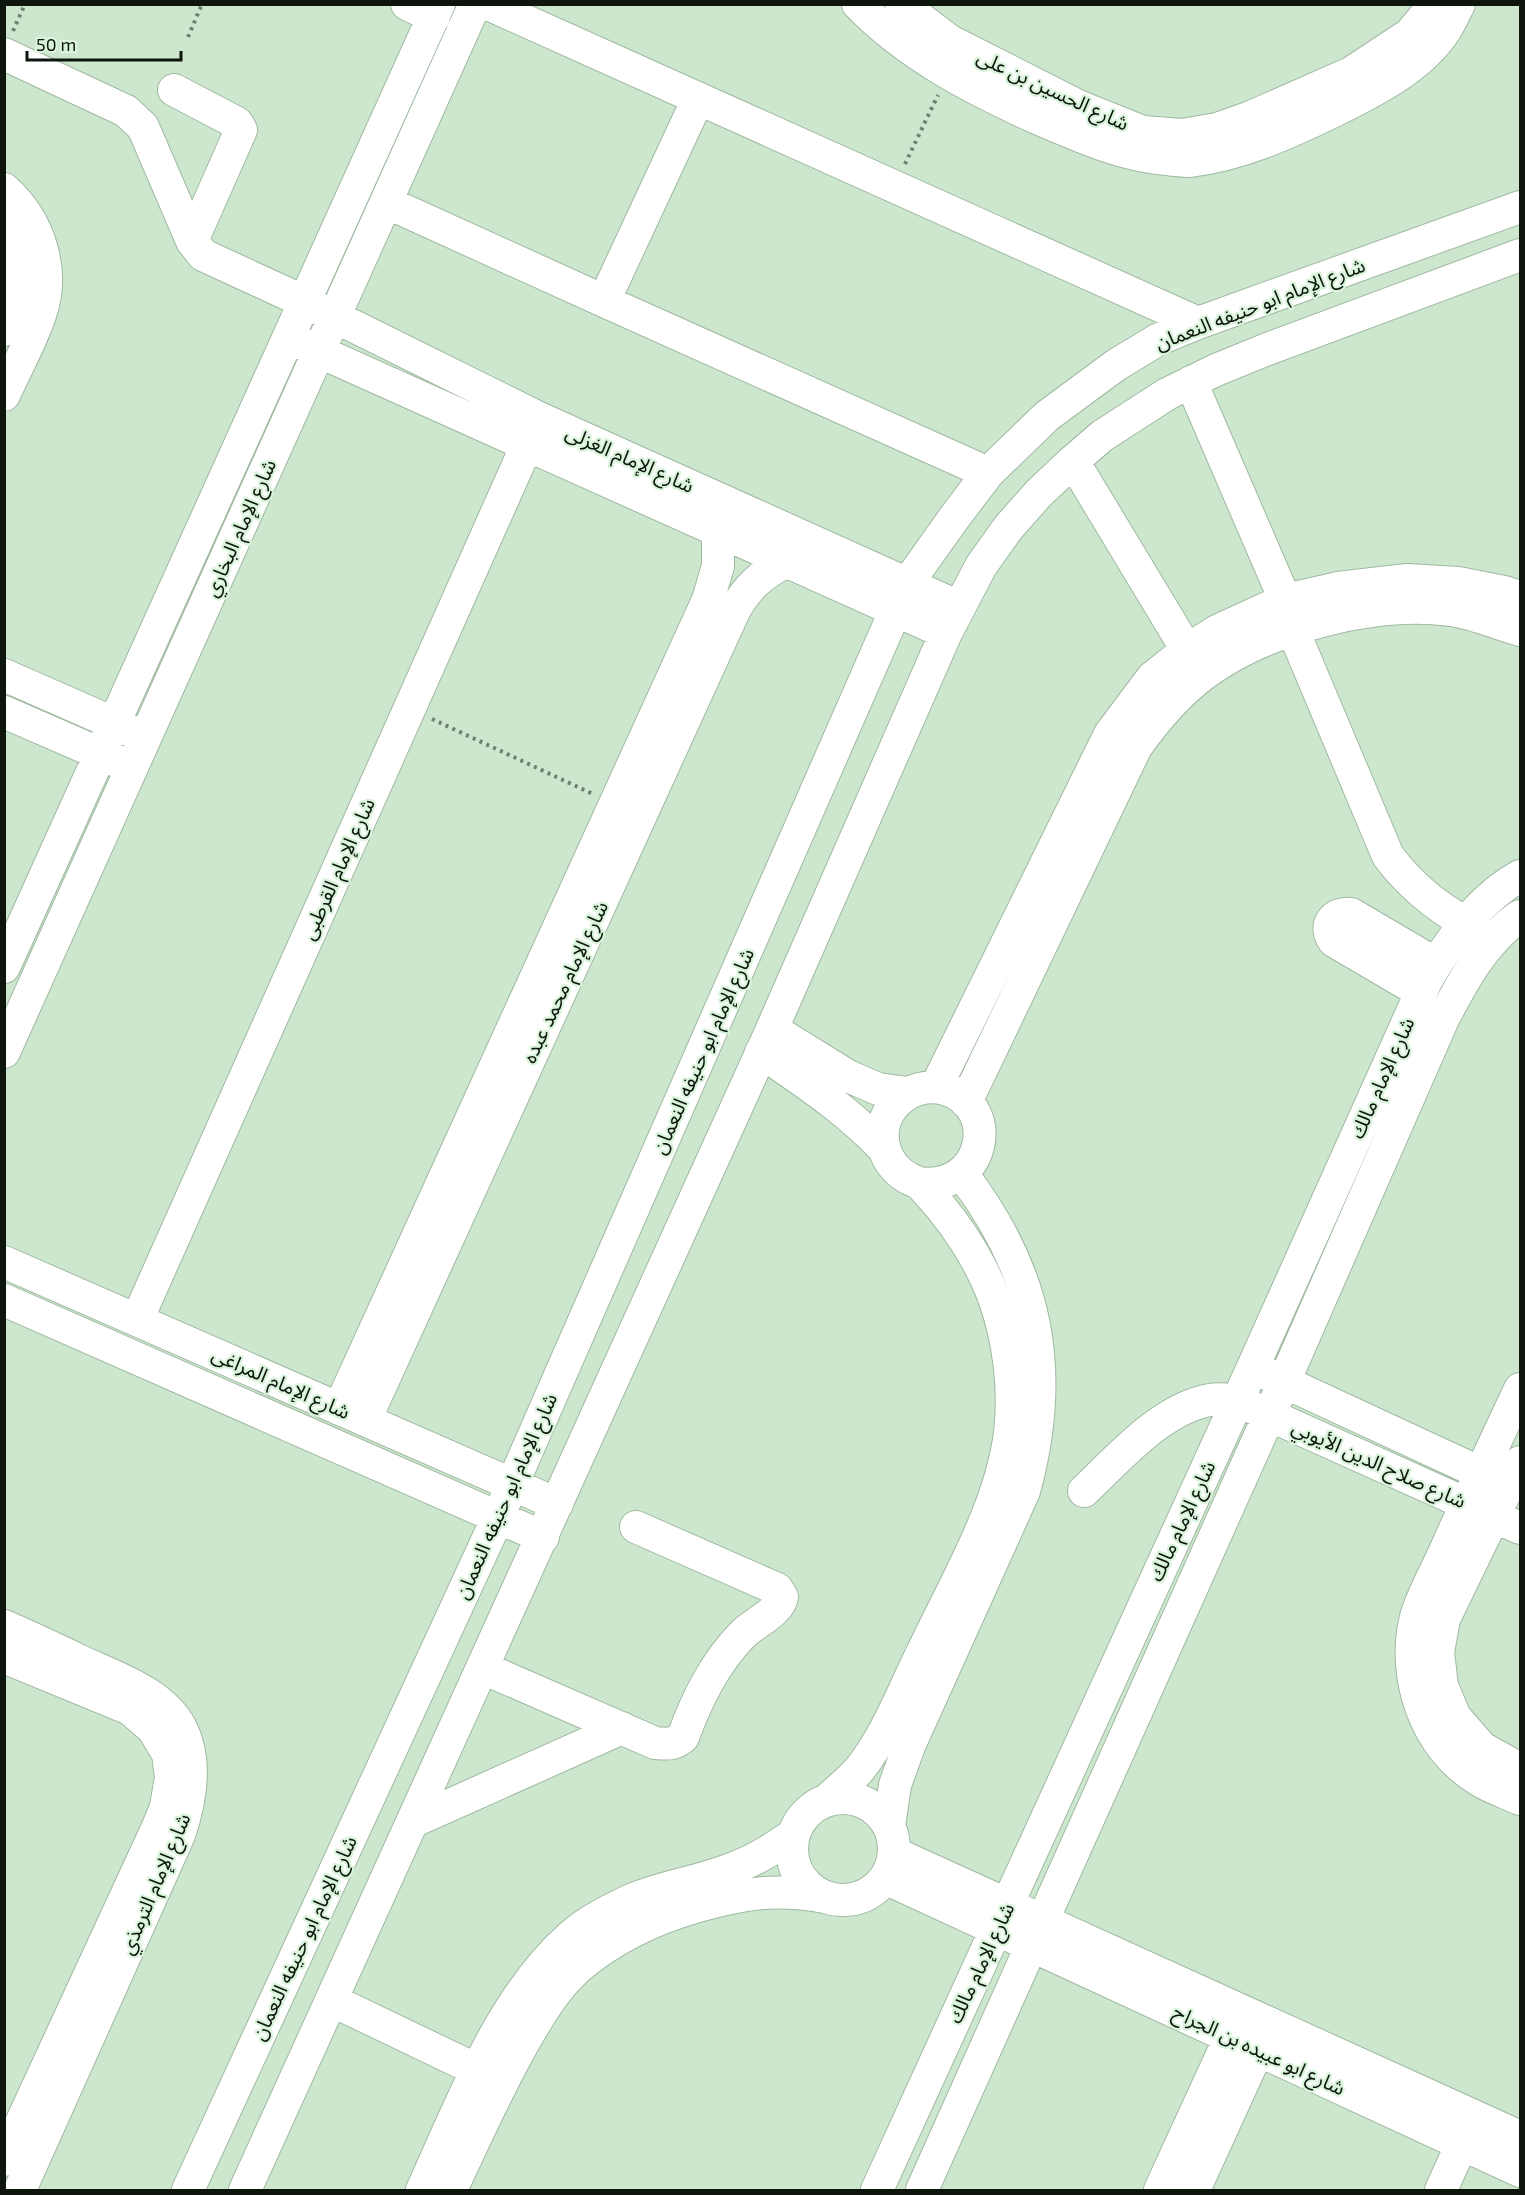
<svg xmlns="http://www.w3.org/2000/svg" width="1525" height="2195" viewBox="0 0 1525 2195" font-family="'Exo 2','Noto Sans Arabic',sans-serif">
<style>
.lines{fill:none;stroke-linecap:round;stroke-linejoin:round}
.minor-casing{stroke:#a0b9a1;stroke-width:34}
.path{stroke:#6f806f;stroke-width:4;stroke-dasharray:3 4.5;stroke-linecap:butt}
.minor{stroke:#fff;stroke-width:32}
.labels{text-anchor:middle;stroke-width:4.5;stroke-linejoin:round;paint-order:stroke}
.street-label{font-size:20px;fill:#0d150d;stroke:#daf4db}
</style>
<rect width="100%" height="100%" fill="#cde7ce"/>
<g class="lines">
<defs>
<path id="minor" d="M407 4 434 17
M488 4 1198 323
M858 4C907 55 973 89 1037 118 1079 136 1121 155 1166 159 1173 160 1181 161 1189 161 1241 155 1288 133 1334 111 1374 91 1421 68 1446 29 1451 21 1455 12 1459 4
M901 4 950 41 1078 106 1143 132 1182 135 1217 129 1251 117 1351 73 1410 34 1425 16 1431 4
M4 54 126 111 143 127 192 241 203 255 305 302 539 418 959 607
M174 90 237 123 241 130 192 241
M4 189C39 220 56 270 40 315 31 342 16 368 4 395
M386 202 604 301 988 473
M4 230C18 267 20 293 4 330
M604 301 698 99
M300 343 946 633
M1191 382 1285 600
M1073 461 1187 650
M1293 630 1388 856C1410 885 1434 905 1466 923
M4 675 134 732
M4 712 119 762
M4 967 439 4
M1421 992 1334 941C1323 926 1333 912 1351 914L1436 964
M772 1029 848 1076 878 1089 908 1093
M4 1052 475 4
M761 1052C807 1084 846 1109 885 1150
M936 1087 1110 734 1152 678 1187 650 1217 631 1285 600 1338 588 1407 580 1458 583 1504 592 1520 597
M966 1102 1136 747C1156 719 1177 694 1204 674 1266 628 1374 600 1450 610 1474 613 1498 624 1520 630
M4 1262 557 1504
M4 1300 543 1537
M137 1320 539 418
M1265 1373 1500 1482
M1520 1389C1496 1440 1472 1491 1449 1542 1440 1564 1422 1595 1416 1617 1401 1676 1425 1748 1479 1780 1492 1788 1507 1793 1520 1799
M339 1409 708 600 718 566V530
M365 1420 734 611C747 587 762 574 787 561
M1520 1462 1444 1619 1438 1652 1442 1686 1455 1717 1482 1748 1520 1769
M1084 1491C1118 1459 1162 1408 1210 1400 1219 1398 1229 1400 1238 1401L1520 1528
M4 1626C30 1637 55 1649 80 1661 114 1677 162 1692 181 1728 198 1761 190 1803 179 1835L20 2190
M4 1657 130 1709 153 1729 168 1754 171 1777 166 1807 157 1829 4 2160
M483 1668 655 1743C666 1744 674 1745 683 1737 697 1699 714 1664 742 1635 752 1624 780 1612 782 1597L777 1589 636 1527
M792 1849a51 51 0 1 1 102 0a51 51 0 1 1-102 0Z
M826 1801C837 1791 849 1781 859 1770 887 1735 903 1691 923 1651 955 1583 1000 1509 1010 1433 1015 1388 1009 1338 993 1295 977 1254 953 1219 923 1187 919 1182 916 1182 910 1179 899 1174 888 1162 885 1150 873 1113 909 1079 945 1089 1002 1106 985 1192 919 1183
M412 1822 622 1728
M889 1826 895 1785 909 1746 1024 1491C1057 1371 1038 1273 962 1174
M894 1853 1520 2137
M885 1878 1520 2171
M331 2000 477 2070
M188 2190 498 1517 907 584 954 518 988 473 1047 416 1116 365 1159 339 1198 323 1520 207
M245 2190 772 1029 946 633 981 566 1008 528 1039 493 1073 461 1102 436 1167 394 1216 370 1265 350 1520 255
M422 2190C460 2107 501 1997 571 1936 588 1921 608 1911 629 1901 663 1886 700 1882 734 1868 756 1860 774 1848 793 1835
M451 2190C475 2139 497 2089 525 2040 540 2014 556 1987 579 1967 612 1939 654 1919 695 1907 743 1893 776 1888 825 1897
M877 2190 1253 1367 1427 979C1450 940 1480 898 1520 876
M922 2190 1284 1382 1443 1019C1463 981 1484 941 1520 916
M1160 2190 1239 2018
M1194 2190 1267 2030
M1441 2190 1470 2126"/>
</defs>
<use href="#minor" class="minor-casing"/>
<path class="path" d="M13 31 25 4
M188 37 202 4
M905 164 938 95
M432 719 593 794"/>
<use href="#minor" class="minor"/>
</g>
<g class="labels">
<g class="street-label">
<text transform="translate(1053 90) rotate(25)" y="7">شارع الحسين بن على</text>
<text transform="translate(1260 304) rotate(-21)" y="7">شارع الإمام ابو حنيفه النعمان</text>
<text transform="translate(630 459) rotate(24)" y="7">شارع الإمام الغزلى</text>
<text transform="translate(240 528) rotate(-66)" y="7">شارع الإمام البخاري</text>
<text transform="translate(338 869) rotate(-66)" y="7">شارع الإمام القرطبى</text>
<text transform="translate(565 982) rotate(-65)" y="7">شارع الإمام محمد عبده</text>
<text transform="translate(703 1051) rotate(-66)" y="7">شارع الإمام ابو حنيفه النعمان</text>
<text transform="translate(1382 1078) rotate(-66)" y="7">شارع الإمام مالك</text>
<text transform="translate(281 1383) rotate(24)" y="7">شارع الإمام المراغى</text>
<text transform="translate(1379 1464) rotate(24)" y="7">شارع صلاح الدين الأيوبي</text>
<text transform="translate(506 1496) rotate(-66)" y="7">شارع الإمام ابو حنيفه النعمان</text>
<text transform="translate(1182 1521) rotate(-65)" y="7">شارع الإمام مالك</text>
<text transform="translate(155 1884) rotate(-67)" y="7">شارع الإمام الترمذي</text>
<text transform="translate(304 1938) rotate(-65)" y="7">شارع الإمام ابو حنيفه النعمان</text>
<text transform="translate(981 1963) rotate(-65)" y="7">شارع الإمام مالك</text>
<text transform="translate(1259 2050) rotate(25)" y="7">شارع ابو عبيده بن الجراح</text>
</g>
</g>
<rect width="1525" height="2195" fill="none" stroke="#0d150d" stroke-width="12"/>
<path d="M27 51v9h154v-9" fill="none" stroke="#0d150d" stroke-width="3"/>
<text x="36" y="51" font-size="18" fill="#0d150d" stroke="#daf4db" stroke-width="4.5" paint-order="stroke">50 m</text>
</svg>
